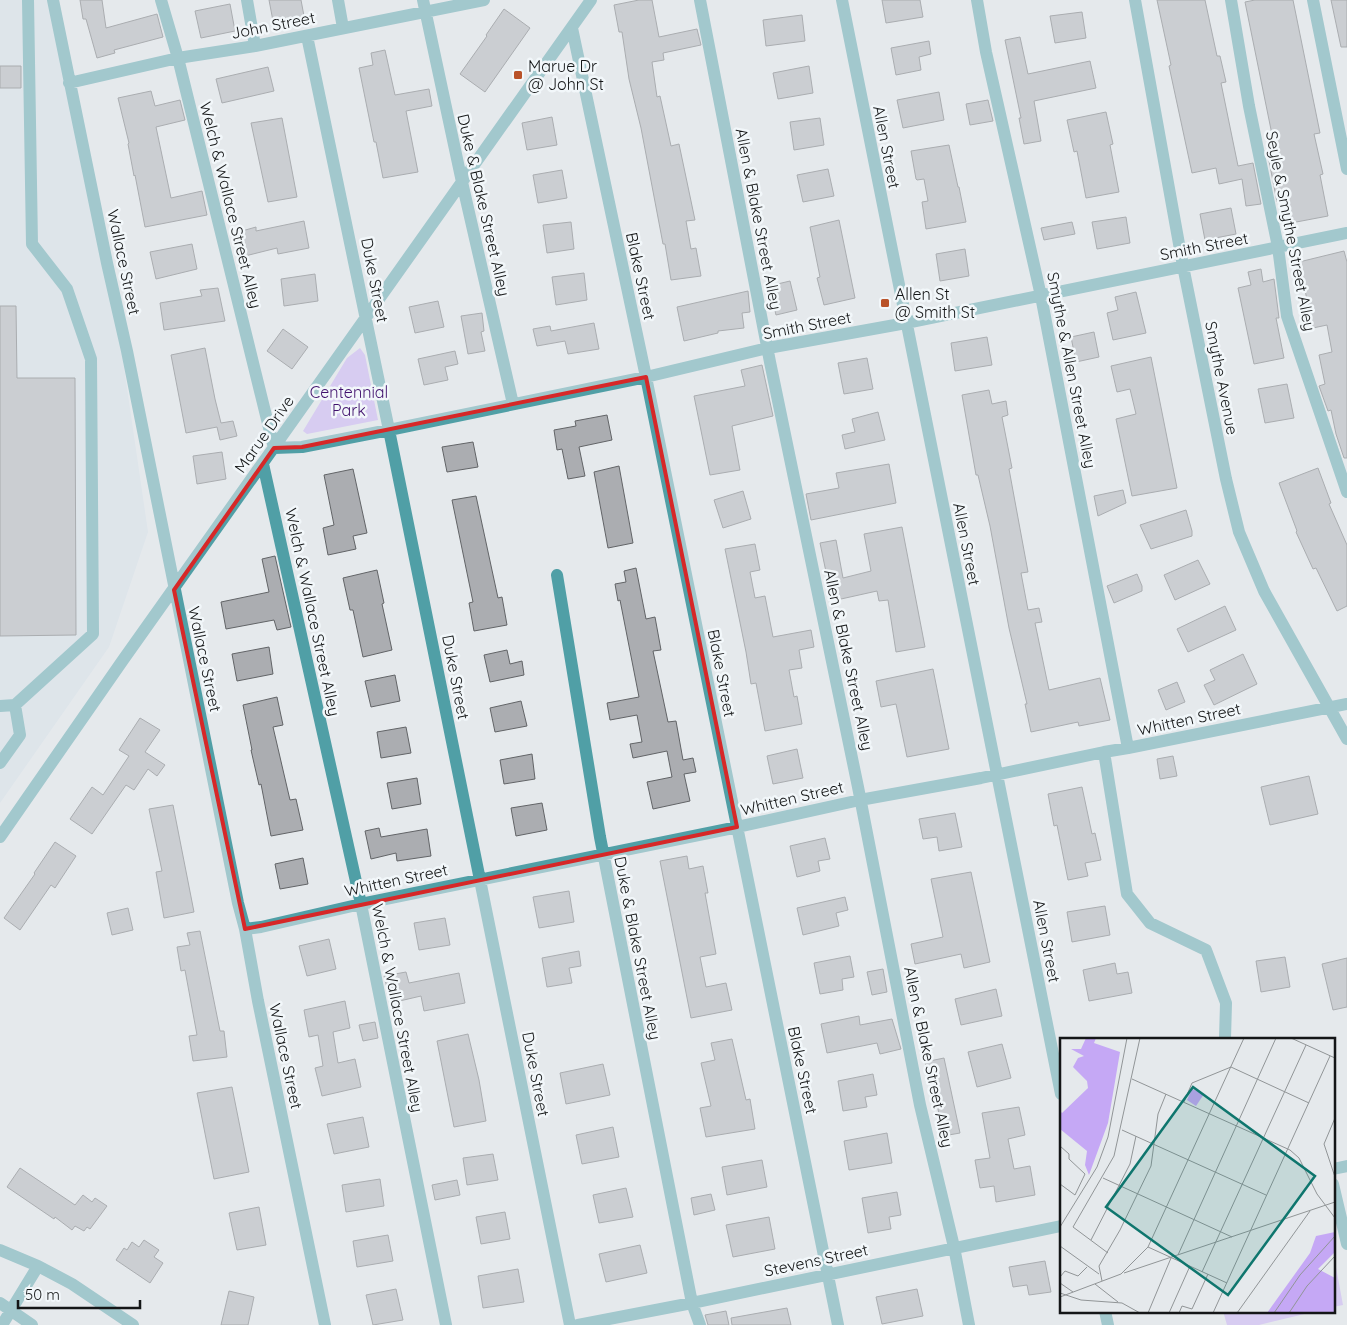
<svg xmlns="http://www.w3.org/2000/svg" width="1347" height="1325" viewBox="0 0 1347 1325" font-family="Quicksand,sans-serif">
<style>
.built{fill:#d4e0e7}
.green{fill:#c5a8f5}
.building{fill:#abadb1;stroke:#626467}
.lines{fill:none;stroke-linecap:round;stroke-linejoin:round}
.minor{stroke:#509fa6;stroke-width:12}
.marked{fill:none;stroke:#d62828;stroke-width:4;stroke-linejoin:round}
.poi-dot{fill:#b95229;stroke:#f2f7fa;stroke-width:2}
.labels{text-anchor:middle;stroke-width:5;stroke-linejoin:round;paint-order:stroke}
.street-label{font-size:16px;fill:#141617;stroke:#f2f7fa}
.poi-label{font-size:16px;fill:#141617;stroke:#f2f7fa;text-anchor:start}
.park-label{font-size:16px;fill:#40116d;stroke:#f2f7fa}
.inset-road{fill:none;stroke:#919597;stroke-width:1}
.view{fill:#0f766e;fill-opacity:0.15;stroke:#0f766e;stroke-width:2.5}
.inset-edge{fill:none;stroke:#141617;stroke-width:2.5}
</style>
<rect width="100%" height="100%" fill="#e5e9ec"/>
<path class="built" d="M0 0H57L114 299 148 532 109 647 0 803Z"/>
<path class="green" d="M360 348 365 355 378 420 307 434 303 431 347 358Z
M1333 1251 1343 1305 1333 1307Z
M1223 1311H1317L1259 1325H1227Z"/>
<path class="building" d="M80 0H102L106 28 157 14 163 37 114 50 115 53 97 58 86 19H83Z
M269 0H301L304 16 273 21Z
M639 0H652L659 37 697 29 701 45 663 53 664 60 652 62 657 97 660 96 671 146 679 144 695 220 686 221 691 249 696 248 701 276 671 280 665 244H663L641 128 629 79 622 32H619L614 5Z
M882 0H920L923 17 886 23Z
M1157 0H1205L1217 56H1220L1226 82 1221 83 1238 166 1253 163 1261 204 1246 206 1242 179 1219 184 1216 168 1192 173 1169 66 1171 65Z
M1255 0H1293L1320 133 1314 134 1323 174 1320 175 1328 216 1291 223 1287 200 1277 202 1269 161 1277 159 1245 2Z
M1331 0H1347V47H1341Z
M230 4 235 31 201 38 195 11Z
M504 9 530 28 485 92 460 74 487 36 486 35Z
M1082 12 1086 38 1055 43 1050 16Z
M802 15 805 41 766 46 763 20Z
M1020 37 1028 74 1090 61 1096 88 1034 101 1041 141 1024 144 1019 118H1021L1005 40Z
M929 41 931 54 919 57 921 70 896 75 891 48Z
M385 50 395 95 429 89 432 106 406 111 418 172 383 178 376 142H374L359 68 373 65 371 53Z
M0 66H21V88H0Z
M809 66 813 93 778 99 773 73Z
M268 67 274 91 222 103 216 79Z
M151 91 155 106 180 100 185 120 156 127 171 198 202 191 207 215 145 227 135 175 134 176 128 144 129 143 118 98Z
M939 92 944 120 903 128 897 100Z
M988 100 993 121 970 125 966 104Z
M1106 112 1113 144 1110 145 1119 192 1086 198 1077 151 1074 152 1067 120Z
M552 117 557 145 527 150 522 123Z
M282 118 297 197 268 202 251 123Z
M820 118 824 145 794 150 790 122Z
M949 145 958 187H959L966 222 926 229 922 202 928 201 924 179 917 180 916 179 911 151Z
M828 169 834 196 803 202 797 175Z
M562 170 567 198 538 203 533 175Z
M1231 208 1236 234 1205 240 1200 214Z
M1126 217 1130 243 1097 249 1092 222Z
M839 220 855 298 824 305 817 278 820 277 810 227Z
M304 221 309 248 278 254 277 248 241 257 235 233 256 227V231Z
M571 222 574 249 547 253 543 225Z
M1072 222 1075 234 1044 240 1041 228Z
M192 244 197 269 156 279 150 252Z
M965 249 969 276 940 281 936 254Z
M1344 251 1347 262V458H1344L1336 434 1331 410 1328 411 1319 386 1325 384 1319 355 1332 352 1327 325 1313 328 1299 262Z
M1261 269 1263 282 1274 279 1279 318H1276L1284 358 1254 364 1238 288 1251 285 1248 272Z
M584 273 587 300 556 305 552 277Z
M315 274 318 301 284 306 281 279Z
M790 281 797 310 776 315 769 286Z
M218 288 225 321 164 330 160 303 202 296 200 290Z
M748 291 750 312 742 313 744 328 718 331V333L684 341 677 307Z
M1136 292 1146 333 1113 340 1107 313 1118 310 1115 297Z
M438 301 444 327 415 333 409 307Z
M0 306H16L17 378H75L76 635 0 636Z
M482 313 484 331 481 332 485 351 468 354 461 316Z
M594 323 599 349 568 354 565 341 537 346 533 329 550 326 551 331Z
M283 329 308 347 292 369 267 351Z
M1094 332 1099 357 1076 362 1071 337Z
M987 337 992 365 955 371 951 343Z
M205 348 215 399 221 423 233 421 237 436 220 440 217 427 186 433 171 355Z
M455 351 458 364 445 367 448 380 424 385 418 359Z
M1151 357 1177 488 1132 496 1116 419 1136 414 1130 389 1117 392 1111 366Z
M867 358 873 389 844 394 838 363Z
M762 365 773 416 732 426 740 470 710 475 694 396 745 386 741 370Z
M1287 384 1294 418 1265 423 1258 389Z
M989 390 992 404 1006 401 1008 415 1002 417 1012 468 1009 469 1028 572 1021 573 1028 610 1039 608 1042 622 1035 623 1049 690 1100 678 1110 720 1079 726 1078 722 1031 732 1025 704H1027L1009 628 990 526 978 475H976L962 395Z
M878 412 885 440 845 449 842 435 855 432 852 419Z
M607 415 612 440 579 447 585 476 568 479 562 449 557 450 554 430 576 426 575 421Z
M473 442 478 467 447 472 442 447Z
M222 452 226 479 197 484 193 456Z
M889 464 896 503 811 520 806 494 839 488 836 473Z
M619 466 633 543 608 548 594 472Z
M1318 468 1331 503 1329 504 1347 545V606L1337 611 1316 568 1313 569 1296 532 1297 531 1279 483Z
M353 469 367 533 353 536 356 549 328 555 323 528 334 525 324 475Z
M1123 490 1126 503 1098 516 1094 496Z
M743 491 751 519 723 528 714 500Z
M476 496 498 598 502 597 507 625 474 631 469 603 473 602 452 500Z
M1186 510 1192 531V536L1151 549 1140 525Z
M902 527 925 647 896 652 888 600 879 601 877 591 832 601 820 543 836 540 843 578 871 571 864 534Z
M755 544 760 570 750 572 755 598 765 596 773 637 811 630 814 647 799 650 802 668 789 670 794 697 797 696 802 724 765 731 756 683 751 684 746 652 725 549Z
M275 556 291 627 277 630 274 620 226 629 221 602 269 592 262 559Z
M1198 560 1210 584 1175 600 1164 575Z
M636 568 646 619 655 617 661 650 653 651 668 722 676 721 683 760 693 758 696 772 684 774 690 801 653 809 647 782 672 777 667 751 633 758 630 744 642 742 637 715 610 720 607 703 639 697 620 600 618 601 615 584 626 582 624 571Z
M377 570 384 603 382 604 392 650 363 657 353 610H350L343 578Z
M1137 574 1142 586V591L1114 603 1107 586Z
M1225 606 1236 630 1188 652 1177 629Z
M269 647 273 674 237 681 232 654Z
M507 650 510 664 522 661 524 675 490 682 484 655Z
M1243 654 1257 684 1214 705 1204 685 1215 680 1210 670Z
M933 669 949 749 907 757 896 704 881 707 876 681Z
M395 675 400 701 371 707 365 681Z
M1177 682 1185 702 1166 710 1158 690Z
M277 697 283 725 273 727 290 800 296 799 303 830 271 836 261 784 259 785 251 750H252L243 705Z
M521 701 527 726 495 732 490 708Z
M140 718 160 730 145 752 165 765 157 776 148 769 134 790 126 785 92 834 70 819 92 787 103 795 129 756 119 750Z
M406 727 411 753 381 758 377 732Z
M797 749 803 778 773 784 767 756Z
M532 754 535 779 504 784 500 760Z
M1173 756 1177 776 1160 779 1157 759Z
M1309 776 1318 814 1270 825 1261 787Z
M417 778 421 804 392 809 387 783Z
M1082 787 1092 834 1095 833 1101 860 1085 863 1088 876 1068 880 1057 825 1054 826 1048 794Z
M542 803 547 830 516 836 511 808Z
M173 805 194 912 164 918 156 872 162 871 149 809Z
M955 813 962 847 939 851 937 837 923 839 919 819Z
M379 828 381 837 427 829 431 856 397 861 396 853 371 859 365 831Z
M825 838 830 859 818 861 820 871 797 877 790 846Z
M55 842 76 856 55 888 51 885 20 930 4 918 35 874 34 873Z
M687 856 689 869 703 866 708 893H705L716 954 700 957 706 987 726 983 732 1010 691 1018 660 861Z
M303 858 308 884 280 889 275 864Z
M971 872 990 962 964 968 961 954 915 964 911 944 943 937 931 879Z
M569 891 574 922 539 928 533 897Z
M845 897 848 910 836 913 839 926 803 935 797 908Z
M1105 906 1110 935 1072 942 1067 912Z
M128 908 133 930 112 935 107 913Z
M445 918 450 945 419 950 414 923Z
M200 931 220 1031H224L227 1057 193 1061 189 1036 197 1035 185 970 181 971 177 947 190 945 187 933Z
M329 939 336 969 307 976 299 946Z
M579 951 581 966 569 968 572 983 547 987 542 958Z
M850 956 854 977 842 979 843 990 820 994 814 963Z
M1285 957 1290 987 1261 992 1256 961Z
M1347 958V1007L1333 1010 1322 964Z
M1115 963 1117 974 1128 972 1132 993 1089 1001 1083 970Z
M883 969 887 992 872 995 867 972Z
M406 972 409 983 459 973 465 1003 424 1011 421 996 391 1003 384 976Z
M996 989 1002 1016 961 1025 955 999Z
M345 1001 350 1028 333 1032 338 1063 355 1059 361 1087 322 1096 315 1068 323 1066 318 1035 309 1037 304 1010Z
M859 1016 860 1025 892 1019 901 1049 880 1054 877 1043 827 1053 821 1024Z
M375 1022 378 1038 363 1041 359 1025Z
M468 1034 479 1080 486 1121 454 1127 437 1041Z
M732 1039 746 1100 750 1099 755 1129 706 1137 700 1108 711 1106 701 1063 715 1060 711 1043Z
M1002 1044 1011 1078 977 1087 968 1052Z
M944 1058 960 1133 943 1136 935 1093 932 1094 925 1062Z
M603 1064 610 1095 566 1104 560 1073Z
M873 1074 877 1095 865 1097 867 1107 843 1111 838 1081Z
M232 1087 249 1172 214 1179 197 1093Z
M1019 1107 1025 1135 1008 1139 1014 1169 1030 1166 1035 1195 996 1202 994 1186 980 1188 975 1160 990 1158 982 1113Z
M363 1117 369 1147 334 1154 327 1124Z
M613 1127 619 1157 582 1164 576 1135Z
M887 1133 892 1163 849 1170 844 1141Z
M493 1154 498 1180 467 1185 463 1158Z
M762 1160 767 1187 727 1195 722 1167Z
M20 1168 75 1205 83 1195 92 1202 95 1198 107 1206 90 1229 87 1227 84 1231 75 1226 72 1230 55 1217 54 1219 7 1187Z
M380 1179 384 1206 346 1212 342 1185Z
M457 1180 460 1195 435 1200 432 1185Z
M626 1188 633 1217 599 1223 593 1195Z
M897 1192 901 1215 889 1217 891 1229 868 1233 862 1198Z
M711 1194 715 1210 694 1215 691 1198Z
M259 1207 266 1245 237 1250 229 1213Z
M505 1212 510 1239 481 1244 476 1217Z
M769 1217 775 1249 733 1257 726 1225Z
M388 1235 393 1261 357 1267 353 1241Z
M144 1240 159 1250 154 1257 163 1263 150 1283 116 1260 124 1248 127 1250 132 1242 139 1247Z
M640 1245 647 1273 606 1282 599 1254Z
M1045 1261 1051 1292 1029 1295 1027 1285 1013 1287 1009 1267Z
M518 1269 524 1302 483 1308 478 1276Z
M396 1289 403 1320 373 1325 366 1295Z
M917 1289 923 1316 882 1324 876 1297Z
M229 1291 254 1297 248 1325H221Z
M787 1308 791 1325H732L731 1318Z
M726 1311 729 1325H708L705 1315Z"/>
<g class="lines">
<path class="minor" d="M53 0 107 263 127 351 238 903 245 929 258 1001 325 1325
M161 0 178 58 274 448 302 447 389 430 646 377 768 348 906 323 1347 233
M247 0 255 46
M338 0 343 28
M423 0 462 182 513 404
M700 0 770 362 858 787 920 1105 954 1247 969 1325
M842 0 1061 1094
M977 0 986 52 1041 296 1128 748
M1135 0 1183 266 1226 479 1239 532 1264 591 1347 739
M1231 0 1249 106 1278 247 1287 316 1347 492
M1313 0 1347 169
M572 28 646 377 838 1325
M307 36 389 430 570 1325
M69 83 178 58 255 46 484 0
M263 464 361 904 446 1325
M557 575 600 837 692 1303 700 1325
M0 706 15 705 93 634 91 359 67 289 32 244 28 0
M1104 752 1127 894 1150 923 1206 950 1226 1003 1225 1039
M0 763 20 735 15 705
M0 837 123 660 591 0
M245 929 261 927 361 904 728 829 860 800 981 778 1104 752 1128 748 1347 704
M1333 1169 1347 1166
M1333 1184 1347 1244
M0 1250 38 1266 72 1284 133 1325
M0 1303 32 1325
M1105 1311 1108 1325
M2 1325 38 1266
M578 1325 692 1303 1061 1226"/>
</g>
<path d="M0 0H1347V1325H0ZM646 377 737 827 245 929 174 590 274 448 302 447Z" fill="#e5e9ec" fill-opacity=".55" fill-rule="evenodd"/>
<path class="marked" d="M646 377 737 827 245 929 174 590 274 448 302 447Z"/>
<g class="poi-dot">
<rect x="513" y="70" width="10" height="10" rx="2.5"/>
<rect x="880" y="298" width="10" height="10" rx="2.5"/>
</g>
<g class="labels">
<g class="street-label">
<text transform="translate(273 25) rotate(-11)" y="6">John Street</text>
<text transform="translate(887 147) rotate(79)" y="6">Allen Street</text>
<text transform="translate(231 205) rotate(76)" y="6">Welch &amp; Wallace Street Alley</text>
<text transform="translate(484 205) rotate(77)" y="6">Duke &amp; Blake Street Alley</text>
<text transform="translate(759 219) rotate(79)" y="6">Allen &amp; Blake Street Alley</text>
<text transform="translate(1291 231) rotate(79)" y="6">Seyle &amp; Smythe Street Alley</text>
<text transform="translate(1204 246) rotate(-11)" y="6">Smith Street</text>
<text transform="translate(124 262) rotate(78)" y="6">Wallace Street</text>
<text transform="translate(641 276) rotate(78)" y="6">Blake Street</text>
<text transform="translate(375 280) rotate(79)" y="6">Duke Street</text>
<text transform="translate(807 325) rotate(-11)" y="6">Smith Street</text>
<text transform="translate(1072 370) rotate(79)" y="6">Smythe &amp; Allen Street Alley</text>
<text transform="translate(1222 378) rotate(79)" y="6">Smythe Avenue</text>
<text transform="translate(264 434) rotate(-55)" y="6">Marue Drive</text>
<text transform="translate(967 544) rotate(79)" y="6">Allen Street</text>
<text transform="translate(313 612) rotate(78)" y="6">Welch &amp; Wallace Street Alley</text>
<text transform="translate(205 659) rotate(78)" y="6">Wallace Street</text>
<text transform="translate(849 660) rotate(78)" y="6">Allen &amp; Blake Street Alley</text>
<text transform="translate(722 673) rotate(79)" y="6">Blake Street</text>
<text transform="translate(456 677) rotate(79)" y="6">Duke Street</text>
<text transform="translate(1189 719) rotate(-12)" y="6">Whitten Street</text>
<text transform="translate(792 798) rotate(-13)" y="6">Whitten Street</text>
<text transform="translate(396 880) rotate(-12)" y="6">Whitten Street</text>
<text transform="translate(1047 941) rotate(79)" y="6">Allen Street</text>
<text transform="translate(638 948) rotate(79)" y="6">Duke &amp; Blake Street Alley</text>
<text transform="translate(398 1008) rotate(79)" y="6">Welch &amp; Wallace Street Alley</text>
<text transform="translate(286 1056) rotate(78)" y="6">Wallace Street</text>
<text transform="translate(929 1057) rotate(78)" y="6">Allen &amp; Blake Street Alley</text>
<text transform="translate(803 1070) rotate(78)" y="6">Blake Street</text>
<text transform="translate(536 1074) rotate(79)" y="6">Duke Street</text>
<text transform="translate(816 1260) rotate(-12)" y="6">Stevens Street</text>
</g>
<g class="poi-label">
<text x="528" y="72">Marue Dr<tspan x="528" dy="18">@ John St</tspan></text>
<text x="895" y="300">Allen St<tspan x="895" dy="18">@ Smith St</tspan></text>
</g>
<g class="park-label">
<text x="349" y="398">Centennial<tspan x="349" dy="18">Park</tspan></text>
</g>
</g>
<g transform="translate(1060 1038)">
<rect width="275" height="275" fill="#e5e9ec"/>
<path d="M26 0H36L34 5 60 14 48 85 29 137 25 127 27 113 0 91V73L2 75 28 50 27 43 13 29 18 20 24 18 11 11H21ZM132 51 144 56 136 68 127 62ZM275 194V214L258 231 275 240V275H207L250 215 256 198Z" fill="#c5a8f5"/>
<path class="inset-road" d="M231 0 275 20M72 41 230 112 239 120 257 156 275 180M124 64 132 45 171 29 249 65M275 80 264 106 275 139M62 92 206 157M0 108 9 116V121L25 136 15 157 0 146M43 140 172 199M0 189 37 129 48 99 67 0M31 202 70 126 76 98M0 208 39 236M88 209 167 245M48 215 13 189 54 118 80 0M118 217 216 0M142 234 246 7M64 235 275 164M0 239 5 233 18 238 27 229M42 243 39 228 60 192 91 128 98 76 106 56M0 245 13 254M35 246 58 264M0 255 21 262 62 265 80 275M0 259 61 236 88 209 184 0M88 275 111 220M109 275 130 228M119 275 122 268 132 271 148 236M153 275 270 18M177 275 250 173M214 275 240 237 275 198M229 275 247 248 275 218"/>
<path class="view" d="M133 49 255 138 168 257 46 169Z"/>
<rect width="275" height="275" class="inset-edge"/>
</g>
<path d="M18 1300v8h122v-8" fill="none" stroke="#141617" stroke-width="2.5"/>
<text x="25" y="1300" font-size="15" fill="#141617" stroke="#f2f7fa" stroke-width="4" paint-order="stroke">50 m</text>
</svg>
